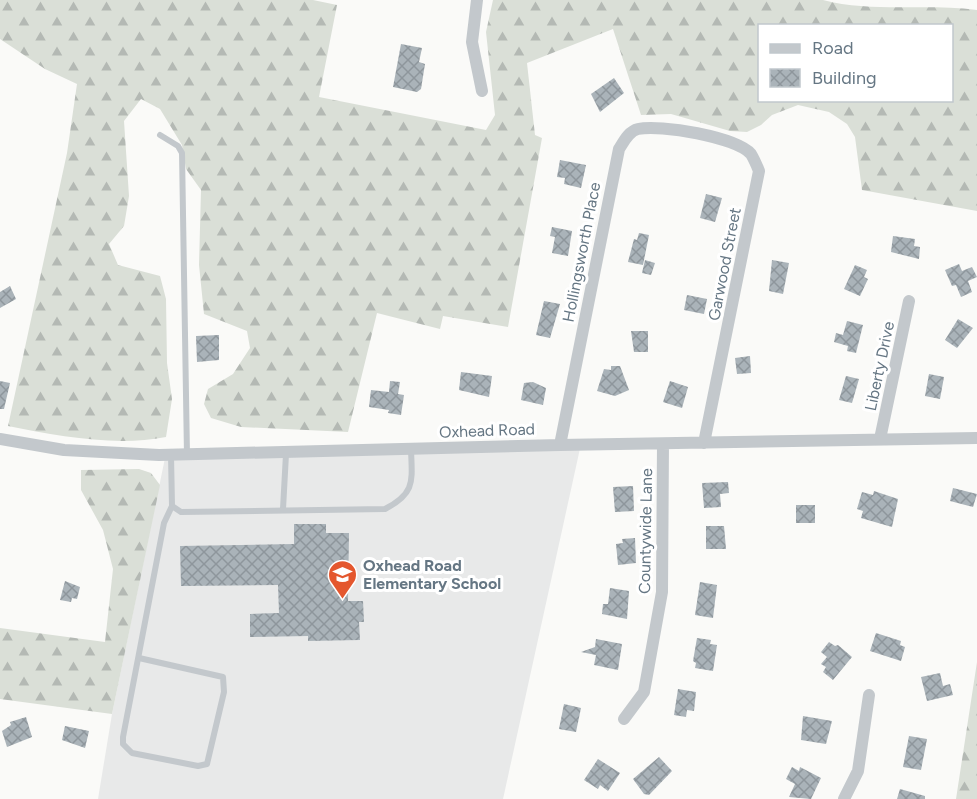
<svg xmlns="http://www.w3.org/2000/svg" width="977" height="799" viewBox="0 0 977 799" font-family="Figtree,sans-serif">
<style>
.built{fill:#e8e9e9}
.forest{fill:url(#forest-firs);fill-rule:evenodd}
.building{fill:url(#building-cross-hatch)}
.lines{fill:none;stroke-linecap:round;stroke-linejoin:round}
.service{stroke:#c3c8cc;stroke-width:6}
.minor{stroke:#c3c8cc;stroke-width:12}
.labels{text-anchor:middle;stroke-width:6;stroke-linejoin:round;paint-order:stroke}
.street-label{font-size:16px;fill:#657683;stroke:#fff}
.poi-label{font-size:16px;font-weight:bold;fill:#657683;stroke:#fff;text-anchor:start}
</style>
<defs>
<pattern id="forest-firs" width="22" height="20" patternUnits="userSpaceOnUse" patternTransform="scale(1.5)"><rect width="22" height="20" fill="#dadfd7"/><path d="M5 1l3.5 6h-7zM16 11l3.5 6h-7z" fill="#b4b9b4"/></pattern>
<pattern id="building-cross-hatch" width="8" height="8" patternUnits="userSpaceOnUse" patternTransform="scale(1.5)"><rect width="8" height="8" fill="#aab3b9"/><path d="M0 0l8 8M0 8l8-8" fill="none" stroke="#8e969c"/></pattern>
</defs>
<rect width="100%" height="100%" fill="#fafaf8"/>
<path class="built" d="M581 444 503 799H98L112 714 165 458Z"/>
<path class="forest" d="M0 0H313L337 5 319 97 486 130 495 115 486 32 493 0H823C873 13 926 3 977 10V211L862 190 855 137 847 124 829 112 798 105 772 115 761 125 747 132 730 131 671 114 641 115 613 29 527 63 535 135 542 138 508 327 443 316 440 329 377 313 348 432 241 427 211 418 204 404 208 389 233 374 250 348 247 331 204 314 199 265 201 190 186 169 182 145 160 109 141 99 124 121 129 196 124 226 109 244 118 265 160 276 166 299 167 363 172 399 166 437C115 447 59 436 8 426L67 153 77 84 45 69 0 39ZM760 26H952V100H760Z
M139 469 151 473 160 485 112 714 0 699V628L105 642 113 569 103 530 81 490V470Z
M977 662V799H956Z"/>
<path class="building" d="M401 44 422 48 419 62 425 64 421 89 417 92 393 87Z
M614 78 624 93 600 112 591 94Z
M560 160 586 165 581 188 564 184 565 178 557 177Z
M706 194 722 198 715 222 700 218Z
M552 227 572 231 568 256 552 253 555 237 550 236Z
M639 233 649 235 643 265 628 262 634 239 637 240Z
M893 236 915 239 914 246 920 247 919 259 891 252Z
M645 260 655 263 651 275 642 273Z
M772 260 789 263 783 294 769 291Z
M959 264 962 271 972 267 977 277 968 281 972 292 961 297 956 285 952 286 945 270Z
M855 265 867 270 864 277 868 279 860 296 844 289Z
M10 286 16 299 0 308V292Z
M687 295 707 299 704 314 684 310Z
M544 301 560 304 550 338 536 335Z
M958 319 973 328 957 348 945 340Z
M847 321 863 325 856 353 847 351 848 346 834 342 836 333 843 335Z
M631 331H648V352H634Z
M219 335V360L197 362 196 336Z
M750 356 751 373 737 374 735 358Z
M611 366H620L629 390 615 396 597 391 604 369 611 370Z
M461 372 492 376 489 397 459 390Z
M929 374 944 377 940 399 925 396Z
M846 376 859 379 852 403 839 400Z
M0 381 10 383 4 409H0Z
M390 381 400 382 398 394 404 395 401 415 388 413 389 410 369 407 371 390 389 392Z
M670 381 688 387 682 408 663 402Z
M533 382 546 388 543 405 521 400 524 383Z
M728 482 729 493 720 494 721 507 704 508 702 483Z
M633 486 634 511 615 512 613 487Z
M953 488 977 494 973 507 950 501Z
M874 491 898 499 892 527 861 518 863 511 857 509 862 492 873 495Z
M796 505H815V523H796Z
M294 524H326V533H349L348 601H363L364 622H359L360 640 308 641V636L250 637V614L279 613 278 585 181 586 180 546 294 544Z
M706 526H724L726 549H706Z
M635 538 636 563 618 565 616 544 623 543 622 539Z
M65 581 80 587 77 599 72 598 71 602 60 600Z
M700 582 717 585 713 618 695 615Z
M610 588 629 591 627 619 602 614 603 604H608Z
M876 633 901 641 900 645 905 647 901 661 870 651Z
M697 638 711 640 710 644 717 645 713 671 695 668 696 663 693 661Z
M596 639 622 644 618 670 594 665 596 655 581 652 595 647Z
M829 642 835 646 838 645 852 657 833 680 823 672 826 667 821 664 827 657 821 652Z
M940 673 943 686 950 684 953 695 927 701 921 677Z
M678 689 696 692 694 711 687 710 686 717 674 715Z
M564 704 581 708 576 732 559 729Z
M803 716 832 721 826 744 801 740Z
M26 717 32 737 7 747 2 731 11 725 10 722Z
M65 726 89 731 85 748 62 740Z
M909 736 927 739 921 770 903 767Z
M659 757 672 771 649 795 644 794 633 779Z
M598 759 620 773 608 791 600 785 598 789 584 780Z
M792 767 799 771 800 767 821 778 811 799 789 797 795 784 786 779Z
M900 789 925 796V799H897Z"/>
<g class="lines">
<path class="service" d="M160 135 178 146 182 153 187 455
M171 455 172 506 181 512 385 509C416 493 412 481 411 449
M283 509 286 454
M139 658 223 677 224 692 207 764 198 766 132 753 123 744V737L164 523 172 506"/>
<path class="minor" d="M477 0 472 42 482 91
M0 439 64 450 159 455 560 445 977 438
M880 439 909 301
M560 445 619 149C624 141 629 131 638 129 660 124 736 137 751 154 754 159 757 166 759 171L704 443
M624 719 644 692 662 592 663 444
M844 799 858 771 869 695"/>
</g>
<defs>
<symbol id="school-pin" viewBox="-11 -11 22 30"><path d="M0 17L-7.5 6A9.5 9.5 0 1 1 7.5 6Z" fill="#e4572e" stroke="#fff"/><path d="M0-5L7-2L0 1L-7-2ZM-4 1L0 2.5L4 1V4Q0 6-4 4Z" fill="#fff"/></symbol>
</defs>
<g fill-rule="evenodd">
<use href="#school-pin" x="326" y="558" width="33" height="45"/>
</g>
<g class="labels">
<g class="street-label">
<text transform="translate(581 252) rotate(-79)" y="6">Hollingsworth Place</text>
<text transform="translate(724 264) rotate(-79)" y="6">Garwood Street</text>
<text transform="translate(879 366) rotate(-78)" y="6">Liberty Drive</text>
<text transform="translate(487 430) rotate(-2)" y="6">Oxhead Road</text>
<text transform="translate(645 531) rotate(-89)" y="6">Countywide Lane</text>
</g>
<g class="poi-label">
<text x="363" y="571">Oxhead Road<tspan x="363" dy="18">Elementary School</tspan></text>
</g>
</g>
<rect x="758" y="24" width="195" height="78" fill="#ffffff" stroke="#c1c8cd" stroke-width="1.5"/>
<rect x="770" y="44" width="30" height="9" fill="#c3c8cc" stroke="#c1c8cd" stroke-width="1.5"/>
<text x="812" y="54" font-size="18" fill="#657683">Road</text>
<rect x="770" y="69" width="30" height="18" fill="url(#building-cross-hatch)" stroke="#c1c8cd" stroke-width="1.5"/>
<text x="812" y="84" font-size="18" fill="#657683">Building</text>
</svg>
